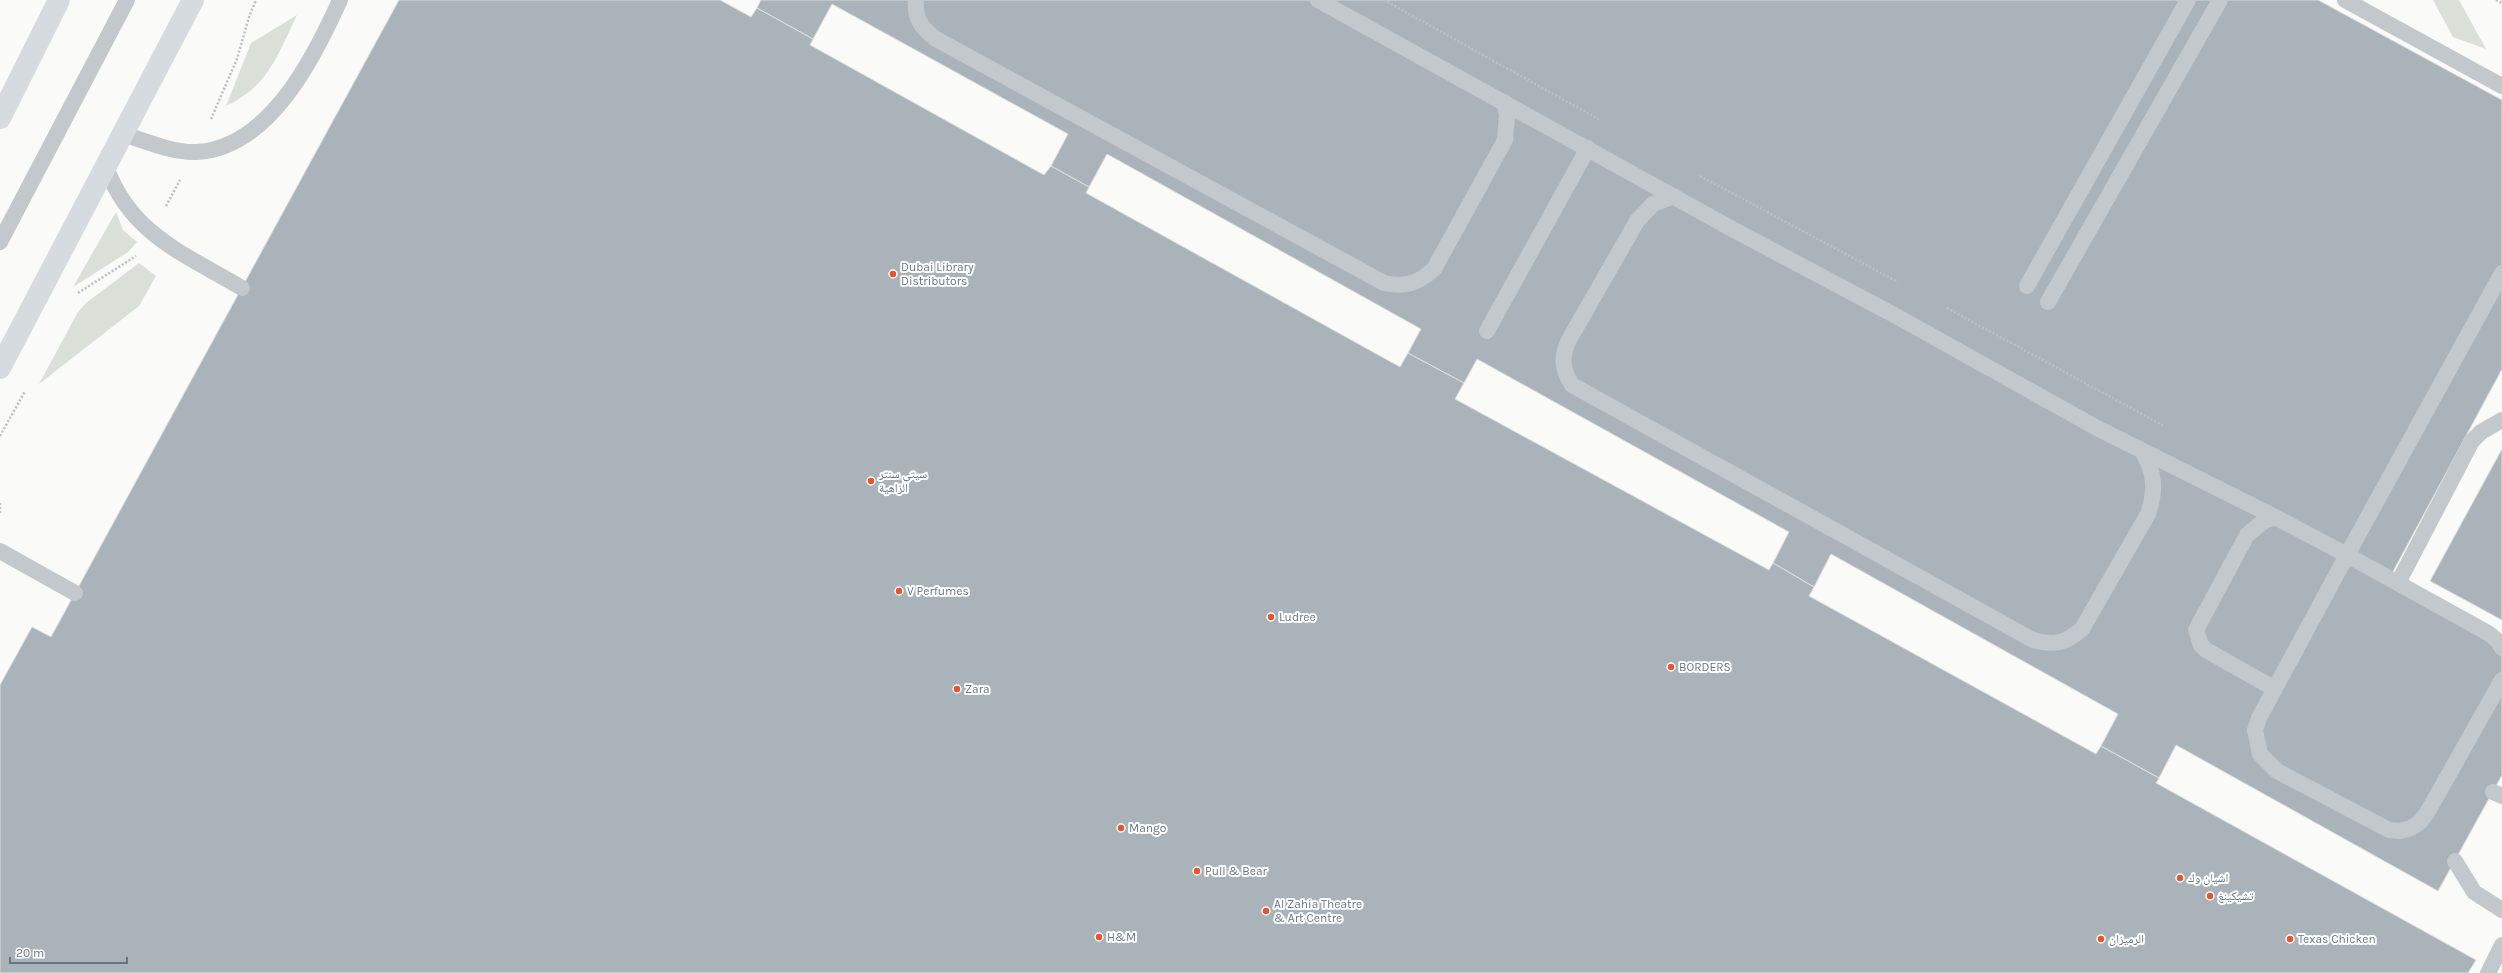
<svg xmlns="http://www.w3.org/2000/svg" width="2502" height="973" viewBox="0 0 2502 973" font-family="Karla,'Noto Naskh Arabic',sans-serif">
<style>
.green{fill:#dadfd7}
.building{fill:#aab3b9;stroke:#dcdcda}
.lines{fill:none;stroke-linecap:round;stroke-linejoin:round}
.path{stroke:#bbbfc2;stroke-width:2.5;stroke-dasharray:2 2;stroke-linecap:butt}
.lane{stroke:#c3c8cc;stroke-width:16}
.secondary{stroke:#d6dbdf;stroke-width:22}
.poi-dot{fill:#e4572e;stroke:#fff;stroke-width:1.5}
.labels{text-anchor:middle;stroke-width:4;stroke-linejoin:round;paint-order:stroke}
.poi-label{font-size:12px;fill:#657683;stroke:#fff;text-anchor:start}
</style>
<rect width="100%" height="100%" fill="#fafaf8"/>
<path class="green" d="M2433 0H2459L2486 49 2453 37Z
M297 15C278 54 268 87 226 106L251 43Z
M116 212 123 230 137 242 128 252 73 287Z
M139 263 156 276 139 306 39 384 78 312 86 303Z"/>
<path class="building" d="M399 0H720L751 17 757 8 813 39 810 45 1044 175 1051 166 1089 187 1086 193 1400 367 1408 353 1464 383 1455 399 1769 570 1773 563 1814 587 1809 596 2096 754 2101 746 2159 778 2156 783 2476 960 2468 973H0V685L32 627 51 637Z
M761 0H2318L2502 100V369L2390 577 2502 639V775L2438 891 2176 745 2159 778 2101 746 2118 714 1831 554 1814 587 1773 563 1789 532 1477 359 1464 383 1408 353 1421 329 1107 154 1089 187 1051 166 1068 134 832 4 813 39 757 8Z
M2502 449V620L2430 581Z"/>
<g class="lines">
<path class="path" d="M1384 0 1600 120
M2496 0 2502 3
M211 119 237 59 249 17 256 0
M1700 176 1898 282
M166 206 180 180
M78 293 136 256
M1947 308 2164 426
M0 436 25 391
M0 503V515"/>
<path class="lane" d="M916 0C914 18 922 29 936 39L1384 283C1404 288 1419 283 1434 269L1505 140 1507 115 1504 102
M1318 0 1734 230 1896 316 2097 428 2275 517 2347 555 2502 273
M2345 0 2502 86
M123 134C146 141 172 153 197 152 269 148 314 58 340 0
M106 167C131 235 185 254 242 288
M1674 196 1653 204 1637 221 1570 338C1561 355 1561 368 1572 385L2033 640C2054 646 2066 643 2082 629L2148 514C2156 491 2155 472 2142 451
M0 242 127 0
M2027 286 2188 0
M2048 302 2220 0
M1487 331 1588 148
M2275 517 2264 521 2247 535 2196 630 2201 645 2206 650 2275 689
M0 551 75 593
M2399 581 2472 441 2481 432 2502 420
M2502 648 2498 641 2488 633 2347 555 2259 718 2255 730 2260 754 2277 771 2389 830 2400 831 2411 828 2420 822 2427 813 2502 680
M2493 792 2502 796
M2455 861 2474 892 2502 910
M2488 973 2502 945"/>
<path class="secondary" d="M0 118 59 0
M0 368 193 0"/>
</g>
<g class="poi-dot">
<circle cx="893" cy="274" r="4"/>
<circle cx="871" cy="481" r="4"/>
<circle cx="899" cy="591" r="4"/>
<circle cx="1271" cy="617" r="4"/>
<circle cx="1671" cy="667" r="4"/>
<circle cx="957" cy="689" r="4"/>
<circle cx="1121" cy="828" r="4"/>
<circle cx="1197" cy="871" r="4"/>
<circle cx="2180" cy="878" r="4"/>
<circle cx="2210" cy="896" r="4"/>
<circle cx="1266" cy="911" r="4"/>
<circle cx="1099" cy="937" r="4"/>
<circle cx="2101" cy="939" r="4"/>
<circle cx="2290" cy="939" r="4"/>
</g>
<g class="labels">
<g class="poi-label">
<text x="901" y="271">Dubai Library<tspan x="901" dy="14">Distributors</tspan></text>
<text x="879" y="478">سيتي سنتر<tspan x="879" dy="14">الزاهية</tspan></text>
<text x="907" y="595">V Perfumes</text>
<text x="1279" y="621">Ludree</text>
<text x="1679" y="671">BORDERS</text>
<text x="965" y="693">Zara</text>
<text x="1129" y="832">Mango</text>
<text x="1205" y="875">Pull &amp; Bear</text>
<text x="2188" y="882">اشيان وك</text>
<text x="2218" y="900">تشيكينغ</text>
<text x="1274" y="908">Al Zahia Theatre<tspan x="1274" dy="14">&amp; Art Centre</tspan></text>
<text x="1107" y="941">H&amp;M</text>
<text x="2109" y="943">الرميزان</text>
<text x="2298" y="943">Texas Chicken</text>
</g>
</g>
<path d="M10 957v6h117v-6" fill="none" stroke="#657683" stroke-width="2"/>
<text x="16" y="957" font-size="12" fill="#657683" stroke="#ffffff" stroke-width="3" paint-order="stroke">20 m</text>
</svg>
